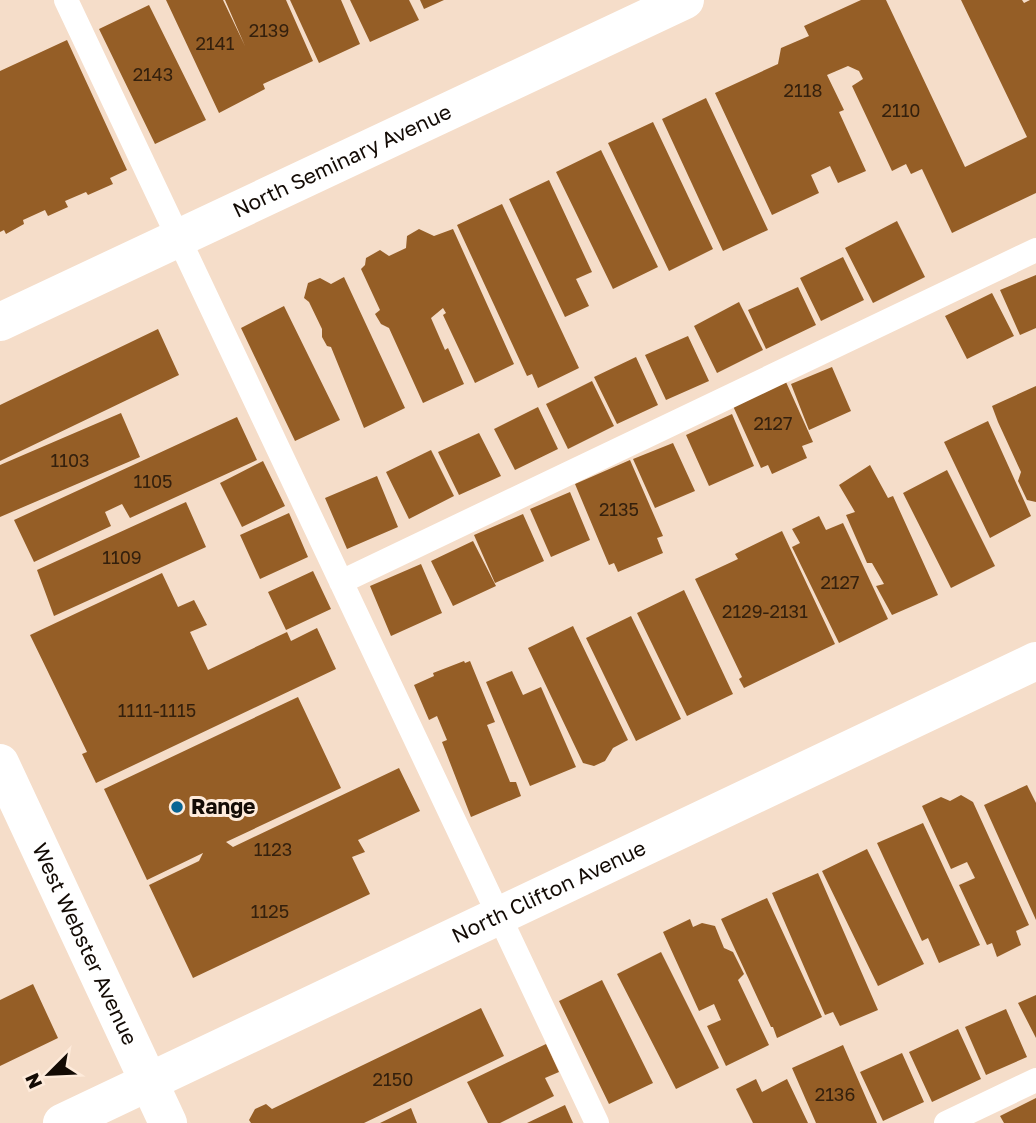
<svg xmlns="http://www.w3.org/2000/svg" width="1036" height="1123" viewBox="0 0 1036 1123" font-family="'Golos Text',sans-serif">
<style>
.building{fill:#955e26}
.lines{fill:none;stroke-linecap:round;stroke-linejoin:round}
.service{stroke:#fff;stroke-width:24}
.minor{stroke:#fff;stroke-width:38}
.tertiary{stroke:#fff;stroke-width:38}
.poi-dot{fill:#086594;stroke:#feebdb;stroke-width:2.5}
.labels{text-anchor:middle;stroke-width:6;stroke-linejoin:round;paint-order:stroke}
.number-label{font-size:18px;fill:#34200d}
.street-label{font-size:21px;fill:#130b05;stroke:#feebdb}
.poi-label{font-size:21px;font-weight:bold;fill:#130b05;stroke:#feebdb;text-anchor:start}
</style>
<rect width="100%" height="100%" fill="#f5ddc9"/>
<path class="building" d="M166 0H223L245 46 225 0H286L313 61 263 84 265 89 219 113Z
M290 0H341L360 44 319 63Z
M350 0H409L419 20 370 42Z
M420 0H444L424 9Z
M861 0H886L965 167 1027 137 961 0H1022L1024 3 1030 0H1036V193L952 233 922 169 911 174 906 164 892 171 852 86 863 79 859 71 848 66 827 75 844 110 839 112 866 171 838 183 830 166 811 175 819 193 772 215 715 93 778 64 781 48 809 36 804 26Z
M149 5 206 120 155 144 99 29Z
M67 40 127 170 110 178 113 184 88 195 86 192 65 201 68 207 48 216 45 210 23 220 24 224 6 234 4 230 0 232V71Z
M706 98 768 230 723 251 662 119Z
M653 122 713 249 669 271 608 143Z
M601 150 658 267 613 289 556 172Z
M549 180 592 272 576 279 589 306 565 317 509 199Z
M502 204 579 368 538 388 532 374 527 376 457 225Z
M897 221 925 277 873 303 845 248Z
M419 229 434 236 453 229 514 364 475 383 443 315 446 313 443 308 431 318 445 350 448 348 464 384 423 403 389 328 381 324 375 314 380 310 361 269 365 265 366 258 380 250 389 256 406 248 407 236Z
M843 257 864 300 821 321 800 278Z
M1036 275V328L1020 335 1000 290Z
M344 277 405 408 364 428 331 347 327 346 322 337V329L309 302 304 298 308 283 320 278 331 284Z
M798 287 816 325 766 349 748 310Z
M992 293 1014 336 967 359 945 316Z
M739 302 763 350 717 373 694 326Z
M284 306 340 420 295 441 241 328Z
M158 329 179 375 0 461V405Z
M688 336 709 381 666 400 645 355Z
M636 357 658 405 617 424 594 377Z
M832 367 851 411 809 430 791 384Z
M592 381 614 426 568 449 546 404Z
M786 382 813 442 802 446 807 458 772 474 768 465 761 468 733 406Z
M1036 386V502L1027 500 1018 481 1021 472 998 422 992 406Z
M538 407 558 449 515 470 494 429Z
M121 413 140 457 0 517V465Z
M732 414 754 466 709 486 686 435Z
M237 417 257 460 130 518 122 504 105 512 111 526 34 562 14 520Z
M988 421 1031 516 990 538 944 442Z
M479 433 501 476 459 495 438 452Z
M673 443 695 491 655 508 633 459Z
M431 450 454 496 409 519 386 472Z
M630 460 663 536 657 538 663 553 618 572 614 563 609 565 575 484Z
M263 461 285 506 242 527 220 483Z
M870 465 888 498 893 496 938 595 892 615 876 586 884 584 872 563H867L846 515 855 512 839 485Z
M947 470 995 566 951 588 903 493Z
M377 476 398 527 347 549 325 498Z
M570 492 590 540 551 557 530 509Z
M186 502 206 547 54 616 37 570Z
M289 513 308 557 260 579 240 535Z
M523 514 544 561 495 583 474 535Z
M819 516 826 530 843 523 888 619 839 643 792 547 800 543 792 529Z
M782 531 835 644 744 688 739 679 742 677 695 579 738 559 735 554Z
M473 541 496 586 453 606 431 561Z
M421 564 442 613 391 636 370 586Z
M313 571 331 609 286 630 268 592Z
M162 573 178 607 194 600 207 625 190 632 208 670 287 632 291 641 317 628 336 669 96 783 82 754 87 752 30 635Z
M684 590 733 694 687 716 637 613Z
M631 616 681 719 636 741 586 638Z
M573 626 628 740 613 748 605 761 594 766 583 763 528 648Z
M464 661 465 663 470 661 495 722 487 725 510 782H516L521 796 471 817 442 742 447 740 437 716 429 720 414 685 434 676 433 673Z
M512 671 523 695 541 687 576 767 530 786 486 682Z
M298 697 341 788 226 842 233 847 399 768 420 811 358 840 365 852 352 857 370 894 193 978 149 885 199 861 203 853 147 880 104 789Z
M1027 785 1036 803V920L984 805Z
M961 795 973 802 1029 925 1016 931 1021 945 997 957 992 943 987 945 959 885 975 878 967 862 951 869 922 806 941 797 950 801Z
M923 823 980 945 939 963 928 938 922 941 877 843Z
M867 849 924 964 878 986 822 871Z
M818 873 878 1010 840 1026 833 1012 825 1015 772 893Z
M767 898 822 1017 777 1038 773 1027H771L721 919Z
M690 919 693 927 702 923 715 926 724 948 733 952 744 974 738 980 769 1045 726 1066 707 1026 721 1020 714 1004 699 1011 663 932Z
M661 952 719 1068 676 1089 617 974Z
M602 980 653 1083 609 1104 559 1001Z
M33 984 58 1038 0 1066V1000Z
M1036 995V1038L1018 1003Z
M481 1008 504 1056 364 1123H251L249 1120 255 1109 266 1104 272 1109Z
M1006 1009 1027 1057 986 1075 965 1027Z
M958 1029 981 1079 932 1102 909 1052Z
M546 1044 559 1072 545 1078 554 1096 500 1123H488L467 1082Z
M843 1045 877 1123H816L792 1068Z
M902 1053 924 1102 883 1121 860 1072Z
M756 1079 762 1092 787 1079 808 1123H753L736 1089Z
M1036 1098V1123H1004L1000 1116Z
M565 1105 573 1123H527Z
M411 1108 417 1123H380Z"/>
<g class="lines">
<path class="service" d="M66 0 597 1123
M341 582 1036 250
M946 1123 1036 1080"/>
<g class="minor">
<path id="s1" d="M0 322 685 0"/>
<path id="s2" d="M62 1123 1036 661"/>
</g>
<path class="tertiary" id="s3" d="M0 763 168 1123"/>
</g>
<circle class="poi-dot" cx="177" cy="807" r="7"/>
<g class="labels">
<g class="number-label">
<text x="269" y="37">2139</text>
<text x="215" y="50">2141</text>
<text x="153" y="81">2143</text>
<text x="803" y="97">2118</text>
<text x="901" y="117">2110</text>
<text x="773" y="430">2127</text>
<text x="70" y="467">1103</text>
<text x="153" y="488">1105</text>
<text x="619" y="516">2135</text>
<text x="122" y="564">1109</text>
<text x="840" y="589">2127</text>
<text x="765" y="618">2129-2131</text>
<text x="157" y="717">1111-1115</text>
<text x="273" y="856">1123</text>
<text x="270" y="918">1125</text>
<text x="393" y="1086">2150</text>
<text x="835" y="1101">2136</text>
</g>
<g class="street-label">
<text dy="7" stroke="none"><textPath href="#s1" startOffset="378">North Seminary Avenue</textPath></text>
<text dy="7" stroke="none"><textPath href="#s2" startOffset="539">North Clifton Avenue</textPath></text>
<text dy="7" stroke="none"><textPath href="#s3" startOffset="200">West Webster Avenue</textPath></text>
</g>
<g class="poi-label">
<text x="191" y="814">Range</text>
</g>
</g>
<g transform="translate(49 1074) rotate(246)" stroke="#feebdb" stroke-width="5" paint-order="stroke">
<path d="M0-5L12 26L0 18L-12 26Z" fill="#130b05"/>
<text y="-10" font-size="19" font-weight="bold" text-anchor="middle" fill="#130b05">N</text>
</g>
</svg>
